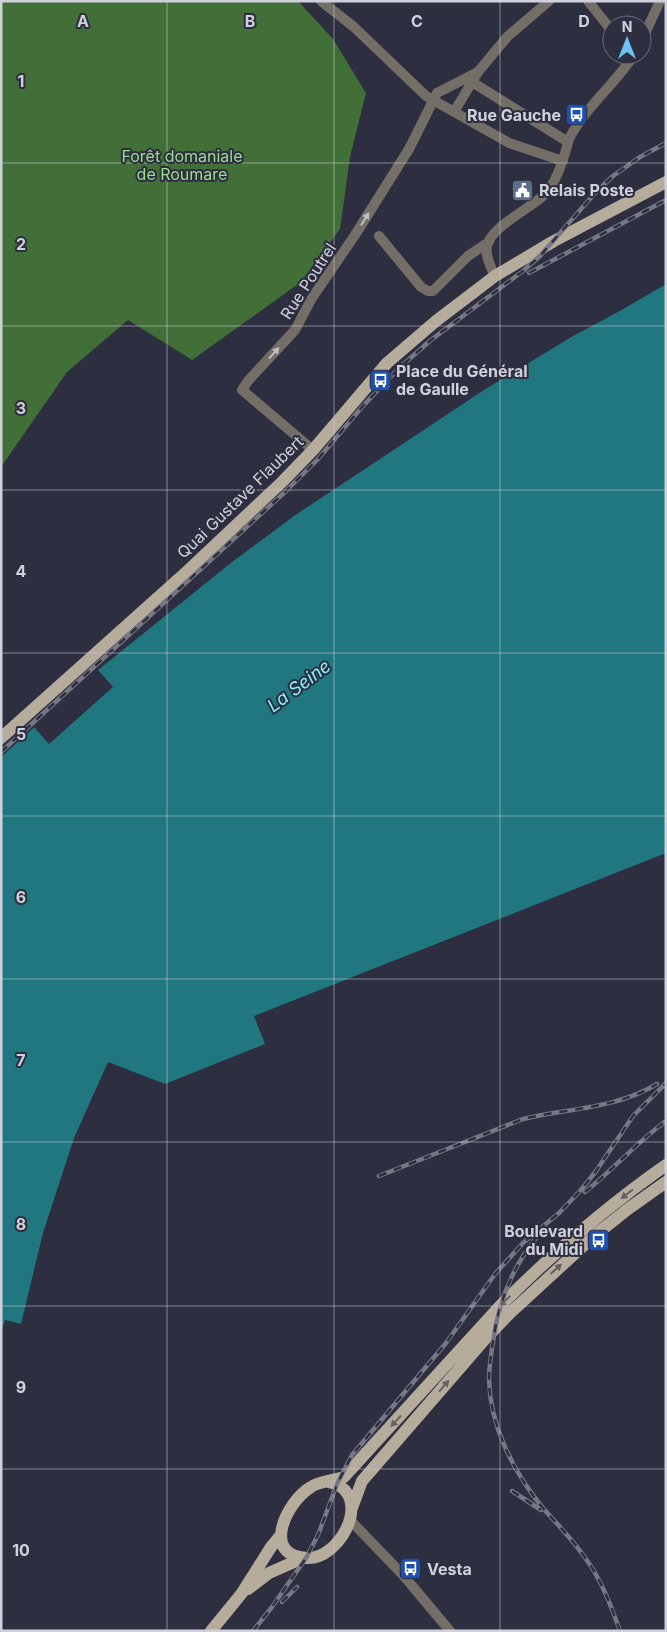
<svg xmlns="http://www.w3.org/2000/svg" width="667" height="1632" viewBox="0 0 667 1632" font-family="Inter,sans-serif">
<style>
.forest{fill:#416f37}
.water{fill:#20777f}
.pier{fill:#2d2e3f}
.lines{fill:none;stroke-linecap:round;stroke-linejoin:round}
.minor{stroke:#736e66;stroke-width:10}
.major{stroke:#b6ac9b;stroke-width:12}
.rail-casing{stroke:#777886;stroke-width:4.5}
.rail{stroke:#2d2e3f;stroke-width:2.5;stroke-dasharray:8;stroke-linecap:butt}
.oneway{fill:#bdbdc4}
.oneway2{fill:#646064}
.grid{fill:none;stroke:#d0d1dc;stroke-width:1;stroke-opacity:0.55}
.labels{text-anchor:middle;stroke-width:4;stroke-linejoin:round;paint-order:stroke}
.poi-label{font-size:16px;font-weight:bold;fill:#d0d1dc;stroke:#2d2e3f;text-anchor:start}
.park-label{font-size:16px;fill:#9add8c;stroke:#2d2e3f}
.street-label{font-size:16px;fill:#d0d1dc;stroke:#2d2e3f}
.water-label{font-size:18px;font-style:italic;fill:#83f3fd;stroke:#2d2e3f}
.grid-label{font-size:16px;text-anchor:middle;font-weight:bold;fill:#d0d1dc;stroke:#2d2e3f;stroke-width:4;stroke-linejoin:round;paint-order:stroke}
</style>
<rect width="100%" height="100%" fill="#2d2e3f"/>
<path class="forest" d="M1 1H298L333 39 366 93 350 157 340 229 301 282 192 360 128 320 67 372 1 467Z"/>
<path class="water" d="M666 284V853L254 1016 265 1044 165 1084 108 1062 74 1138 43 1233 21 1324 5 1320 1 1333V757L98 670 232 562 294 516 484 390 573 336 618 312Z"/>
<path class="pier" d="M98 670 113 687 49 744 34 727Z"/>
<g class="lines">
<path class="minor" d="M321 1 354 27 426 96 509 143 563 161
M588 1 612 31
M642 40 660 1
M472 82 568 142
M454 112 478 72 507 37 549 1
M379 236 421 287 428 291H433L468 256 489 242
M495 276C491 268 485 256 487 246 490 228 530 208 543 196 553 186 559 173 563 159 566 152 567 144 570 137 586 107 615 84 634 55
M313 450 242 390 248 381 295 330 312 298 355 235 409 149 437 93 478 72
M351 1521 403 1575 450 1631"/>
<path class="major" d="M1 738 182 576 282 482 313 450 387 363 436 321 495 276 554 241 666 182
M329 1482C332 1483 337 1484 340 1486 369 1506 337 1559 308 1558 260 1557 286 1502 311 1487 317 1482 335 1480 344 1477L500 1306C551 1255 606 1207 666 1165
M352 1508 362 1481 485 1339 510 1313 594 1236 628 1209 666 1182
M248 1589 269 1573 303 1558
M211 1631 242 1593 271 1547 280 1536"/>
<defs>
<path id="rail" d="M529 273 666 200
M1 752 286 491 318 459 362 407 399 368 431 340 523 271 540 256 595 193 613 176 640 157 666 143
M379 1176 523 1119C568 1108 616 1109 657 1084
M585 1192C613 1170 637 1142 666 1121
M536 1238C512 1268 498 1304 493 1342 491 1354 489 1367 489 1379 490 1426 513 1471 542 1507 557 1524 573 1540 586 1559 602 1581 611 1606 620 1631
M512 1491 541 1510
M282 1602 297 1587
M253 1631 272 1607 306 1558 318 1535 337 1484 352 1455 446 1343 495 1274 523 1243 559 1213 581 1190 596 1171 633 1116 666 1083"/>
</defs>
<use href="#rail" class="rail-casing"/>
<use href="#rail" class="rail"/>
</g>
<defs><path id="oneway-solid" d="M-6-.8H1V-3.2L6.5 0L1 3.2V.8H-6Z" transform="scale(1.25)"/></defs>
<g class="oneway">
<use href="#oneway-solid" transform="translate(365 219) rotate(-58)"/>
<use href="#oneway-solid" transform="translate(274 353) rotate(-48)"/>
</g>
<g class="oneway2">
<use href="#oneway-solid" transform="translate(627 1194) rotate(143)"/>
<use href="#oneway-solid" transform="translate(556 1269) rotate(-42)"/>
<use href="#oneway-solid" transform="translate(505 1301) rotate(135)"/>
<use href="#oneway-solid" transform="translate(444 1386) rotate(-49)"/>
<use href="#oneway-solid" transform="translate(396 1421) rotate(133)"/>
</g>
<path class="grid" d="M167 1V1631M334 1V1631M500 1V1631M1 163H666M1 326H666M1 490H666M1 653H666M1 816H666M1 979H666M1 1142H666M1 1306H666M1 1469H666"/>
<defs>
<symbol id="bus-square" viewBox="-11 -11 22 22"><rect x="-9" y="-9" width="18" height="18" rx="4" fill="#1a4fb4" stroke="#2d2e3f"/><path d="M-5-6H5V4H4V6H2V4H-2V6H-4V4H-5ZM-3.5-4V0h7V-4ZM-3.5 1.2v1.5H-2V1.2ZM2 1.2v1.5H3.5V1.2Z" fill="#fff"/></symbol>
<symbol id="civic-square" viewBox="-11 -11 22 22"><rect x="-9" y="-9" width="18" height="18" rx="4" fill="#5c6f8a" stroke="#2d2e3f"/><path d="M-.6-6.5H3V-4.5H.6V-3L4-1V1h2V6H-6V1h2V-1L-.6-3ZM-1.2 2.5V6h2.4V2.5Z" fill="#fff"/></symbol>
</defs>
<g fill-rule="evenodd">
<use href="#bus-square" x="564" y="102" width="25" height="25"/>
<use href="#civic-square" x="510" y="178" width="25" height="25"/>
<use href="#bus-square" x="368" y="368" width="25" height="25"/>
<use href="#bus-square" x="586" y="1228" width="25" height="25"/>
<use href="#bus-square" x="398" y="1556" width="25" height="25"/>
</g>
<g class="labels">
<g class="poi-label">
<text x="561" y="121" text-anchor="end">Rue Gauche</text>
<text x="539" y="196">Relais Poste</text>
<text x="396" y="377">Place du Général<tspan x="396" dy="18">de Gaulle</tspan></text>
<text x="583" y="1237" text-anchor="end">Boulevard<tspan x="583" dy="18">du Midi</tspan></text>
<text x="427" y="1575">Vesta</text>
</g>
<g class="park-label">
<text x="182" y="162">Forêt domaniale<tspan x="182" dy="18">de Roumare</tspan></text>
</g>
<g class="street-label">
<text transform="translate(308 281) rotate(-57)" y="6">Rue Poutrel</text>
<text transform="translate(240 497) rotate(-44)" y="6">Quai Gustave Flaubert</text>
</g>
<g class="water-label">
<text transform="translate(299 686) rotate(-37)" y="6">La Seine</text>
</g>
</g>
<g class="grid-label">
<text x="83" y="27">A</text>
<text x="250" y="27">B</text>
<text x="417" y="27">C</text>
<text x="584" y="27">D</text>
<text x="21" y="87">1</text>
<text x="21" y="250">2</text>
<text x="21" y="414">3</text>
<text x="21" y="577">4</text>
<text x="21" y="740">5</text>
<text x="21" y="903">6</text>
<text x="21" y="1066">7</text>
<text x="21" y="1230">8</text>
<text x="21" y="1393">9</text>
<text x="21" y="1556">10</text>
</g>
<rect width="667" height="1632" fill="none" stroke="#d0d1dc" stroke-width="5"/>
<g transform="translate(627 40)"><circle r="24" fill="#2d2e3f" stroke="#6e6f7e"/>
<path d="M0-4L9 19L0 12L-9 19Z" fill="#6dc2f3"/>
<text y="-8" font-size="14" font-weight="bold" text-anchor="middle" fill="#d0d1dc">N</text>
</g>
</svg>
